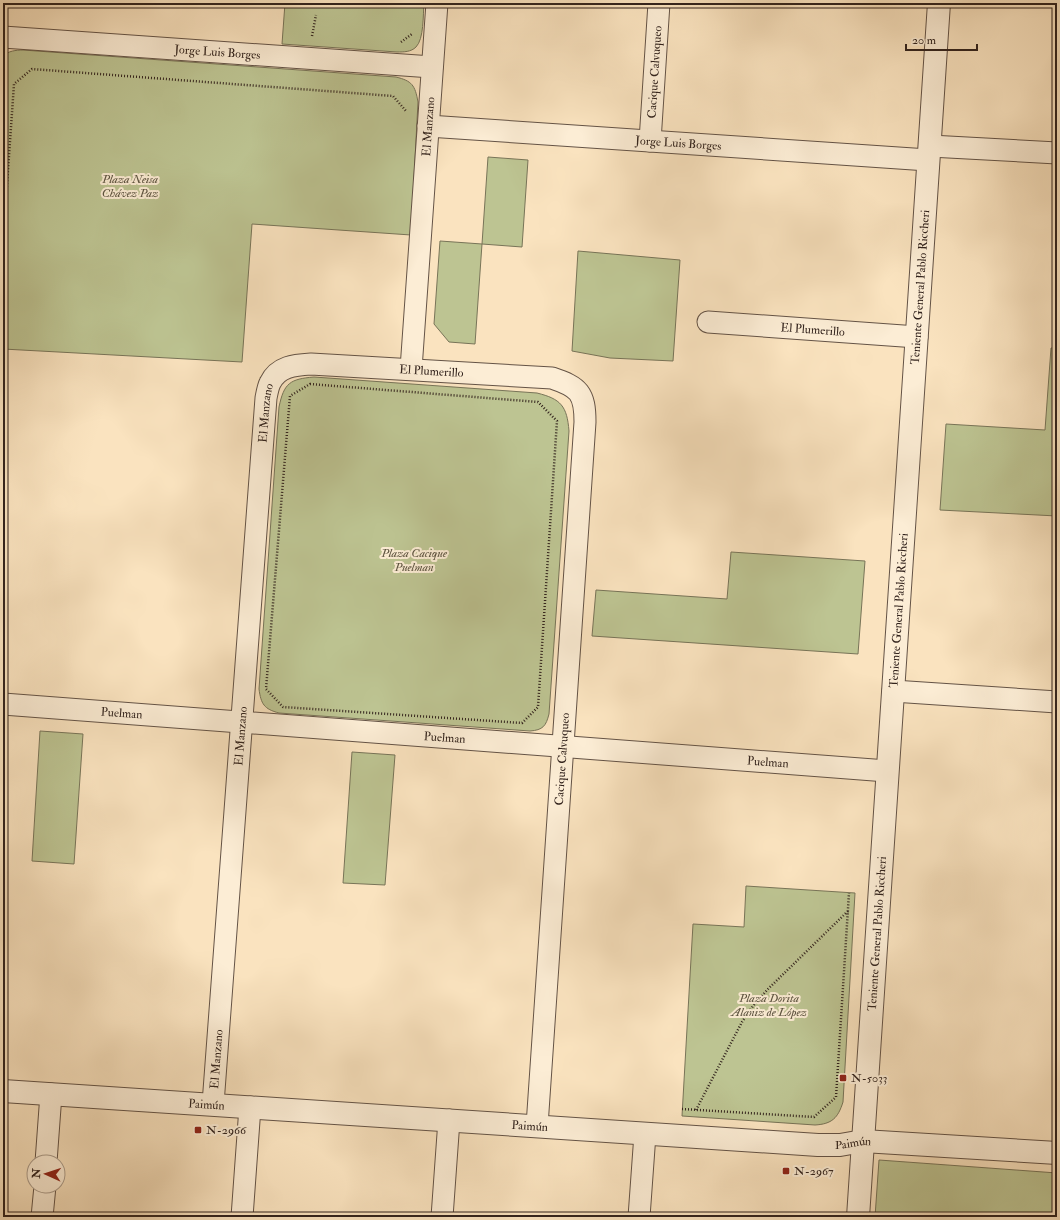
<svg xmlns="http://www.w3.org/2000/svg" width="1060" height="1220" viewBox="0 0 1060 1220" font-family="'IM FELL Double Pica',serif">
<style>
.green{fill:#bdc492;stroke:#787458}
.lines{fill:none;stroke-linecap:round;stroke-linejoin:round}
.minor-casing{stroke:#645346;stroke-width:23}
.tertiary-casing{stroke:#645346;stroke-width:24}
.path{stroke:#32231d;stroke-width:2.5;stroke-dasharray:1 2;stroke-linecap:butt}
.minor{stroke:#fcedd5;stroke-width:21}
.tertiary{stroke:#fcedd5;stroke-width:22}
.poi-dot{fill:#8f2418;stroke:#fcedd5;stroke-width:1.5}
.labels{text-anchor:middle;stroke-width:4;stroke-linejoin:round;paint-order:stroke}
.street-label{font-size:12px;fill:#32231d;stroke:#fcedd5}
.park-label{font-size:12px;font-style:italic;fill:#5c5340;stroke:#fcedd5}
.poi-label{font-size:12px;fill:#32231d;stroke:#fcedd5;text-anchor:start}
</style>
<rect width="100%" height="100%" fill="#fae3bf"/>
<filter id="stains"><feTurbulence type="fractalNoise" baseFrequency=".005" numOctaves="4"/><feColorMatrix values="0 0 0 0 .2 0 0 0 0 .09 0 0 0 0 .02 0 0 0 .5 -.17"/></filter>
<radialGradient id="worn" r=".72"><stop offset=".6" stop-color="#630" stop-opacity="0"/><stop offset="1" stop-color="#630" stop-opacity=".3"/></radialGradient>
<path class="green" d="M285 3H424C423 15 424 39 416 47 411 52 404 52 397 52L282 44Z
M23 50 396 77C412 81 415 85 418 102L411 235 252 224 242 362 3 349V56C8 51 16 50 23 50Z
M488 157 528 160 522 247 482 244 475 344 449 342 434 324 440 241 482 244Z
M578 251 680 260 673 361 610 358 572 351Z
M1051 348H1057V516L940 510 946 424 1045 430Z
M314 377 537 393C561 399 567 406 569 431L549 714C546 726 543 730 530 731L279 713C264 709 261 704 259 689L279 407C284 383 290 379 314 377Z
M731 552 865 561 858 654 592 636 596 590 727 599Z
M40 731 83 734 74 864 32 861Z
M352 752 395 755 385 885 343 883Z
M746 886 855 893 843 1102C838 1118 832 1124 815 1125L682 1116 693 924 744 927Z
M879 1160 1057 1173V1217H875Z"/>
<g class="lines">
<defs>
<g id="minor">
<path id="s1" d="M3 37 432 67"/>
<path id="s2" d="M428 126 928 160"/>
<path id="s3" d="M650 141 659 3"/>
<path d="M930 146 1057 153"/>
<path id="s4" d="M708 322 917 337"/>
<path id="s5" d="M411 369 437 3"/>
<path d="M893 691 1057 702"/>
<path id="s6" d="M3 704 887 771"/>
<path id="s7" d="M213 1104 266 398C267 393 268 387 270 383 278 366 295 365 311 364L552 378C579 387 585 393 585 422L537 1126"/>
<path d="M46 1162 51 1094"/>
<path d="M42 1217 45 1186"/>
<path d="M242 1217 250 1107"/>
<path d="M442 1217 449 1120"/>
<path d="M639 1217 645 1134"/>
</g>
<g id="tertiary">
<path id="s8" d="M3 1091 818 1145H840L863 1141 1057 1153"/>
<path id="s9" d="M858 1217 939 3"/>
</g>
</defs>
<use href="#minor" class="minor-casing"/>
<use href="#tertiary" class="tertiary-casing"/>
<path class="path" d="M312 36 316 15
M401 42 412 34
M6 199 14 84 32 69 393 96 406 111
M310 384 538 402 557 421 538 707 522 723 283 707 266 689 290 396Z
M682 1109 814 1117 836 1097 849 893
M696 1110 732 1041 742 1022 753 1006 768 989 848 911"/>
<use href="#minor" class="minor"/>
<use href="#tertiary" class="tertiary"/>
</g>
<g class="poi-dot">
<rect x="839" y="1074" width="8" height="8" rx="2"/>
<rect x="194" y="1126" width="8" height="8" rx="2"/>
<rect x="782" y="1167" width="8" height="8" rx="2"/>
</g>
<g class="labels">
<g class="street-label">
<text dy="4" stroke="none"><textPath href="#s1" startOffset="215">Jorge Luis Borges</textPath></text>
<text dy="4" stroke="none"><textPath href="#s3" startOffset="69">Cacique Calvuqueo</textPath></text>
<text dy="4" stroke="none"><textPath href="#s5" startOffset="243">El Manzano</textPath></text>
<text dy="4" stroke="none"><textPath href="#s2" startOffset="251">Jorge Luis Borges</textPath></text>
<text dy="4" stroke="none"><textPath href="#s9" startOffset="932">Teniente General Pablo Riccheri</textPath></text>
<text dy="4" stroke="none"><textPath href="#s4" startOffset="105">El Plumerillo</textPath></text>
<text dy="4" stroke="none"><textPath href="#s7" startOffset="892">El Plumerillo</textPath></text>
<text dy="4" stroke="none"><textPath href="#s7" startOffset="693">El Manzano</textPath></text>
<text dy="4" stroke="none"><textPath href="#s9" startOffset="608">Teniente General Pablo Riccheri</textPath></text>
<text dy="4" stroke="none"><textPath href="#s6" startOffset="119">Puelman</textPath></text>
<text dy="4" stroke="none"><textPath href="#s7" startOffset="369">El Manzano</textPath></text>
<text dy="4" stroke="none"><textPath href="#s6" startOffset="443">Puelman</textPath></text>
<text transform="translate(562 759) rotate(-86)" y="4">Cacique Calvuqueo</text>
<text dy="4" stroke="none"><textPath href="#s6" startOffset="767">Puelman</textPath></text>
<text dy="4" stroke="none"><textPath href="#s9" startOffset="284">Teniente General Pablo Riccheri</textPath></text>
<text dy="4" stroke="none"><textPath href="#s7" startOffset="45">El Manzano</textPath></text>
<text dy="4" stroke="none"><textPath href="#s8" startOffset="204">Paimún</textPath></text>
<text dy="4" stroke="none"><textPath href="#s8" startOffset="528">Paimún</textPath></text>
<text dy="4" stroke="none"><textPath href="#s8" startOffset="852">Paimún</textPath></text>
</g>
<g class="park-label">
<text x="130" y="183">Plaza Neisa<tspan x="130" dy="14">Chávez Paz</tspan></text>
<text x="414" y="557">Plaza Cacique<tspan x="414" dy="14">Puelman</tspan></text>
<text x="769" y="1002">Plaza Dorita<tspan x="769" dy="14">Alaniz de López</tspan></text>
</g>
<g class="poi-label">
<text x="851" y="1082">N-5033</text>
<text x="206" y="1134">N-2966</text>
<text x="794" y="1175">N-2967</text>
</g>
</g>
<rect width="1060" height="1220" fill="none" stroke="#fae3bf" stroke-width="16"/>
<rect x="4" y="4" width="1052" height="1212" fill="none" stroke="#32231d" stroke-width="2"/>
<rect x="8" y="8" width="1044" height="1204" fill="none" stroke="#32231d"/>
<g transform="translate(46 1174) rotate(273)"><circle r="19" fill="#fcedd5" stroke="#ab9c8b"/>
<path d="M0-3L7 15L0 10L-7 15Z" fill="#8f2418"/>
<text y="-6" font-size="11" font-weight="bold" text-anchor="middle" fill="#32231d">N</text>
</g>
<path d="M906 44v6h71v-6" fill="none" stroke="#32231d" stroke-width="2"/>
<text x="912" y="44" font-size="12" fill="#32231d" stroke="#fcedd5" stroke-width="3" paint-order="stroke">20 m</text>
<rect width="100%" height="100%" filter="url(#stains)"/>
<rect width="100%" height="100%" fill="url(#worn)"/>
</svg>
